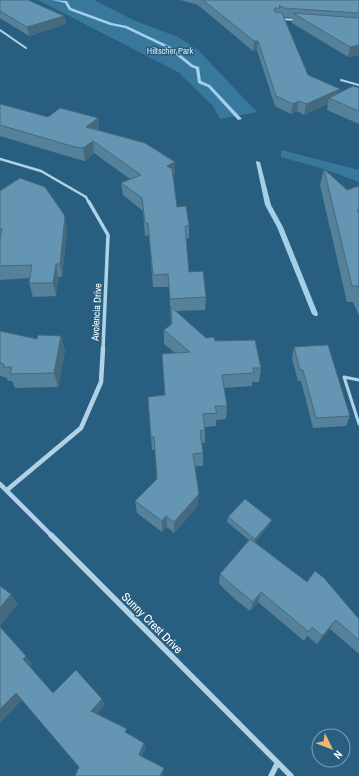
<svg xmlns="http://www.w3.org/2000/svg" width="359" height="776" viewBox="0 0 359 776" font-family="'Archivo Narrow',sans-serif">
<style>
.green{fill:#38789d}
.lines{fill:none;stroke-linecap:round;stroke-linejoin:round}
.stream{fill:#a5cfe6;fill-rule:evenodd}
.lane{stroke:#b0d2e6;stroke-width:3}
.street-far4{stroke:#b0d2e6;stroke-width:2}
.street-far3{stroke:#b0d2e6;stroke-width:2.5}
.street-far2{stroke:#b0d2e6;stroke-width:3.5}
.street-far1{stroke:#b0d2e6;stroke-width:4.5}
.street{stroke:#b0d2e6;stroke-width:5.5}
.wall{fill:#56819a}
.shaded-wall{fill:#46697d}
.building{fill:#6496b3;stroke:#46697d}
.labels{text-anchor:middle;stroke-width:3;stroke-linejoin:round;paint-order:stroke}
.far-park-label{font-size:9px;fill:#d3e9f5;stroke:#285f81}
.street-label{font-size:10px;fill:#fff;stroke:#285f81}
.near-street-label{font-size:12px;fill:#fff;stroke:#285f81}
</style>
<rect width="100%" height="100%" fill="#285f81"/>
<path class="green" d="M38 0H94L133 20 178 37 198 50 257 112 220 119 213 106 178 72Z
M281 150 359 170V182L324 169 281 157Z"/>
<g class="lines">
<path class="stream" d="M52 0 67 1 71 8 112 23 127 26 171 47 193 65 199 67 201 81 210 85 242 119 238 120 208 87 198 83 196 69 191 67 169 49 125 28 110 25 69 10 65 3Z
M256 161 260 162 271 205 283 227 318 314 317 316H315L312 314 277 227 265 205 256 162Z"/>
<path class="lane" d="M359 380 344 377 359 424"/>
<path class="street-far4" d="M280 19 297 20
M0 30 26 48
M341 80 359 85"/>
<path class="street-far3" d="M0 159 41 171 86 197 89 203"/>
<path class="street-far2" d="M89 202 108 235 103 349"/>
<path class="street-far1" d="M0 484 52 536
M7 490 81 428 101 382 103 348"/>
<path class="street" d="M51 535 291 776
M271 776 277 764"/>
</g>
<path class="wall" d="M0 0 64 16 66 24 29 36 0 18Z
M180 0H359V55L348 57 292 23 293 18 284 17 308 75 340 89 339 93 359 88V124L327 110 328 104 304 115 297 111 291 114 275 106 257 50 253 51 198 5Z
M0 104 48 117 98 118 99 130V131L175 175 173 176 177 207 189 226V238H186L189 272 206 297 205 310 176 311 206 338 215 341 261 368 259 382H252V386L224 388 227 406 226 419 216 420V426L205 427V443H202L203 453V466H195L198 506 174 533 167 527 162 532 137 513 135 501 157 479 155 450H152L148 397 165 395 162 354 175 353 164 344V330L171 324 169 287H153L149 235 145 236 143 211 123 195 121 183 130 179 94 153 85 161 77 159 0 136Z
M324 169 347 190 359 186V316L353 302H347L320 185Z
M0 191 67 230 62 277H58L56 296 33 297 29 283 30 278 0 280Z
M0 331 65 350 58 387 15 388 12 381H8L7 378 0 376Z
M294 347 350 416 346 426 313 428 301 381H298L292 358Z
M228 517 270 524 255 542 307 582 358 618 359 616V654L330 629 317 644 307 636 304 641 258 602 250 611 235 599 219 584 220 574 249 540 227 522Z"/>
<path class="shaded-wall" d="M64 16 66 24 29 36 27 27Z
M254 41H258L257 50 253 51Z
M359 45V55L348 57 350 47Z
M340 89 338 99 329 98 328 104 304 115 306 104Z
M299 101 297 111 291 114 293 104Z
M98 118 99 130 88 139 86 127Z
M93 141 94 153 85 161 83 148Z
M175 162V175L167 178V166Z
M65 216 67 230 62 277 60 264Z
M56 264 58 277 56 296 53 283Z
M61 336 65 350 58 387 54 373Z
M199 494 198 506 174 533V522Z
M166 516 167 527 162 532V521Z
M272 520 270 524 254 544 255 539Z
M261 592 258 602 250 611 253 602Z
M11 594 18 604 0 626V608Z
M336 620 330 629 317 644 322 636Z
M26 656 32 664 29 667 23 659Z
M16 693 23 699 0 723V709Z
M102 699 105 705 95 716 91 711Z
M144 743 146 747 141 759 139 755Z
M164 768V771L162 776H160Z"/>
<path class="building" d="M0 0H28L64 16 27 27 0 11Z
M203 0H359V13L284 8 279 5 280 8H275L274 10 275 12 282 13 308 75 340 89 306 104 299 101 293 104 276 96 258 41H254Z
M293 13 359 18V45L350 47Z
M353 86 359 88V111L329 98Z
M0 104 48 117 60 108 98 118 86 127 145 143 175 162 167 166 172 169 177 207 186 206 189 226H185L189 272 203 271 206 297 170 299 168 274 153 275 148 223H145L142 198 121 183 141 175 93 141 83 148 75 147 0 125Z
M324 169 347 190 359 186V209L357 210 359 214V289L358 286H352Z
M20 178 45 187 65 216 60 264H56L53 283H29L32 265 0 266V239L2 229H0V191Z
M171 307 206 338 214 337 215 341 255 340 261 368H253L254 373 222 375 227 406H215L217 413 203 414 205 430 200 431 203 453 193 454 199 494 174 522 166 516 162 521 135 501 157 479 154 437H151L148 397 165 395 162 354 190 352 164 330 172 324Z
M0 331 37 339 38 335 61 336 54 373 10 374 12 367H3L4 364 0 363Z
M328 345 350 416 316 418 303 370H300L294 347Z
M245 499 272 520 255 539 228 517Z
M250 539 307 582 315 571 324 578 358 618 359 617V640L336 620 322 636 312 627 309 632 261 592 253 602 237 589 220 574Z
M0 586 11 594 0 608Z
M0 627 26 656 23 659 53 693 76 670 102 699 91 711 127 729 125 732 144 743 139 755 164 768 160 776H75L79 767 16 693 0 709Z"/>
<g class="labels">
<g class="far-park-label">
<text x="170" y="54">Hiltscher Park</text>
</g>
<g class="street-label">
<text transform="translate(96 312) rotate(-87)" y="4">Avolencia Drive</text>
</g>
<g class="near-street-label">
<text transform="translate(152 623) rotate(45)" y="4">Sunny Crest Drive</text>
</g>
</g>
<g transform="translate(331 748) rotate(133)"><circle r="19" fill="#285f81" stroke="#7e9fb3"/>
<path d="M0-3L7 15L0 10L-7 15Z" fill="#eeb676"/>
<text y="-6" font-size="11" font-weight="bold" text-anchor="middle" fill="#ffffff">N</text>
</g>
</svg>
